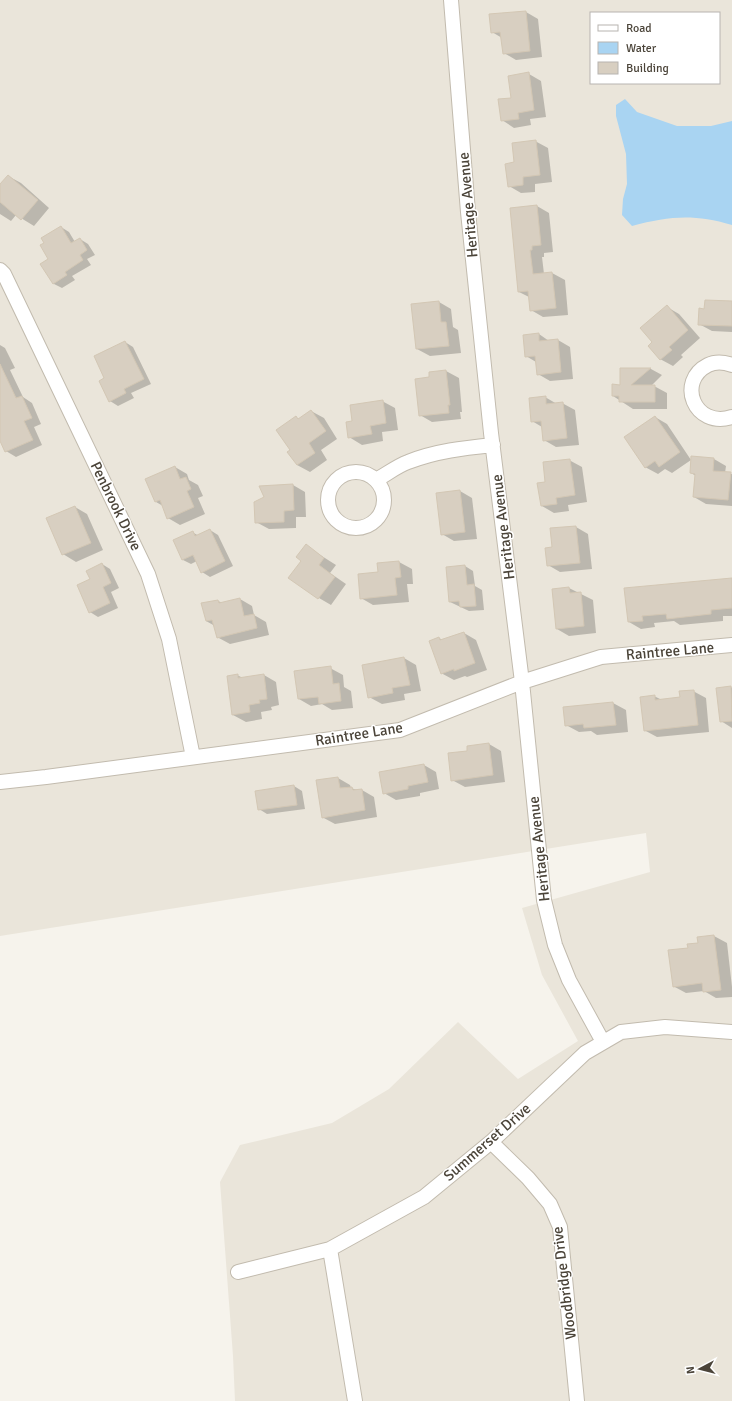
<svg xmlns="http://www.w3.org/2000/svg" width="732" height="1401" viewBox="0 0 732 1401" font-family="Signika,sans-serif">
<style>
.residential{fill:#eae5da;fill-rule:evenodd}
.water{fill:#a9d4f2}
.shadow{fill:#0003}
.building{fill:#d8cfc1;stroke:#d3c7b4}
.lines{fill:none;stroke-linecap:round;stroke-linejoin:round}
.street-casing{stroke:#c2bbae;stroke-width:16}
.street{stroke:#fff;stroke-width:14}
.labels{text-anchor:middle;stroke-width:3;stroke-linejoin:round;paint-order:stroke}
.street-label{font-size:15px;fill:#4b4439;stroke:#fff}
</style>
<rect width="100%" height="100%" fill="#f6f3ec"/>
<path class="residential" d="M0 0H732V1401H235L233 1356 220 1182 240 1145 332 1123 389 1089 458 1022 518 1079 578 1041 542 975 522 908 650 872 646 833 0 936ZM591 13H719V83H591Z"/>
<path class="water" d="M625 99 637 112 677 126H711L732 121V225C694 214 670 216 632 226L622 215 623 199 627 184 626 154 616 116V105Z"/>
<path class="shadow" d="M526 12 538 19 542 57 516 60 504 53 502 38 492 32Z
M529 74 541 81 546 117 530 119 531 125 514 128 502 120 512 98Z
M535 141 548 148 552 182 535 184V192L521 193 509 186 515 163Z
M8 176 21 183 49 208 34 226 16 215 11 221 0 214V186Z
M537 206 549 213 553 252 544 253V257H542L544 274 552 273 565 280 568 315 543 317 531 310 529 297 519 292Z
M61 227 69 232 75 242 80 239 88 244 95 255 87 259 91 265 72 276 75 280 62 288 54 284 50 260 45 243Z
M439 302 451 309 453 327 458 330 461 353 430 356 417 349Z
M732 302V332L712 331 699 324 705 310Z
M667 307 679 314 700 338 681 355 683 357 673 366 660 359 653 342Z
M539 334 549 341 558 340 570 347 573 379 550 381 538 374 536 362 526 356Z
M125 342 133 347 151 384 131 393 134 398 118 406 110 401 106 378Z
M0 345 5 348 15 368 10 370 23 397 32 403 41 424 34 427 42 445 16 457 6 451 0 438Z
M621 369H651L662 375 651 386H654L667 393V409H633L613 396 621 386Z
M446 371 459 378 462 412H460L461 419 432 422 420 415 430 378V373Z
M545 397 557 404 562 403 575 410 579 445 556 447 544 440 542 427 532 421Z
M382 401 395 408 398 430 382 432 383 441 362 445 349 437 353 422Z
M311 411 324 418 337 439 321 450 327 460 310 472 297 465 291 450 296 418 299 419Z
M655 417 667 424 691 460 672 473 665 469 658 474 645 467Z
M714 459 726 466 725 473 732 474V506L706 504 694 497 696 476 691 473Z
M569 460 582 467 587 502 568 505 569 511 554 513 542 506 546 483Z
M175 467 187 474 189 480 198 485 203 496 198 498 205 514 180 525 168 518 163 506 156 502Z
M293 485 305 492 306 517H296V528L269 529 256 522Z
M460 491 472 498 477 539 454 541 442 534Z
M75 507 87 514 103 550 76 562 63 554Z
M576 527 588 534 592 569 560 572 548 565 553 548Z
M210 530 218 535 233 566 210 577 202 572 197 561 191 564 183 560 174 541 192 532 199 536Z
M306 546 336 565 330 573 346 584 331 605 319 598 290 577 302 561Z
M399 562 412 569 413 584H407L409 602 373 605 361 598 379 573 378 564Z
M102 564 110 569 119 588 111 592 118 608 98 617 90 612 91 580Z
M465 566 473 571 475 586 482 590 484 610 469 611 450 602 447 568Z
M732 579V616H723V621L680 625 674 621 654 623 655 627 641 629 629 622 625 589Z
M569 588 593 600 596 633 569 636 557 629Z
M240 599 252 606 254 615 266 622 269 635 230 644 217 637 215 626 206 621 218 601 223 603Z
M464 633 476 640 487 670 467 677 465 676 454 680 441 673 439 638 443 640Z
M404 658 416 665 421 691 404 694 405 700 382 704 369 697Z
M330 668 343 675 344 687 351 691 353 708 332 710 322 704 311 706 299 699Z
M237 675 243 678 264 675 276 682 279 705 271 707 272 710 261 712 262 719 246 722 233 715Z
M731 687 732 688V728L721 721Z
M693 691 706 698 709 732 657 737 644 730 654 696 662 700 681 698Z
M613 703 626 710 628 732 597 735 591 731 579 732 566 725 564 708Z
M489 744 501 751 505 782 465 787 452 780 469 752Z
M424 765 436 772 439 789 420 793V796L396 800 384 793Z
M338 778 350 785 351 788 357 790H362L374 797 377 817 335 824 322 817Z
M294 786 302 791 305 809 267 814 259 809Z
M714 936 727 943 732 987V997L716 998 704 991 686 993 673 986 689 949 699 944 698 938Z"/>
<path class="building" d="M526 11 530 51 503 54 500 32 491 33 489 14Z
M529 72 534 110 518 113 519 119 501 121 498 99 511 98 508 76Z
M536 140 540 175 523 177V185L508 187 505 164 514 162 512 143Z
M8 175 38 200 21 220 0 202V184Z
M537 205 541 245 532 246V250H530L533 274 552 272 556 308 530 311 528 291 518 292 510 208Z
M61 226 71 243 80 238 87 250 80 255 83 260 65 272 67 275 53 284 40 264 48 259 40 245 44 243 41 238Z
M705 300 732 301V326L698 325 699 308 704 309Z
M439 301 441 322H446L449 346 416 349 411 304Z
M667 305 688 330 669 347 672 350 660 360 648 346 652 342 640 328Z
M539 333V341L558 339 561 372 537 375 535 356 525 357 523 335Z
M125 341 144 379 124 389 126 393 109 402 99 381 104 378 94 356Z
M0 364 16 398 22 396 32 418 24 421 33 440 5 452 0 441Z
M620 368H651L631 385H655V402H619V396H612V384L620 385Z
M446 370 450 405H448L449 413 419 416 415 379 429 377V372Z
M546 396V404L563 402 567 438 543 441 541 421 531 422 529 398Z
M383 400 386 423 370 426 372 434 348 438 346 422 352 421 350 405Z
M311 410 326 431 309 443 315 453 297 465 287 452 290 450 276 430 296 416 298 419Z
M655 416 680 452 659 467 655 461 645 468 624 437Z
M691 456 714 458 713 471 731 472 728 500 693 497 695 474 690 473Z
M570 459 575 495 556 498 557 504 541 506 537 483 545 482 543 462Z
M175 466 180 479 186 477 191 489 187 491 194 507 167 519 160 500 155 502 145 479Z
M293 484 294 510 284 511V522L255 523 254 502 264 497 259 486Z
M460 490 465 532 441 535 436 493Z
M75 506 91 543 62 555 46 518Z
M576 526 580 563 547 566 545 548 552 547 550 528Z
M210 529 225 561 201 573 193 555 182 560 173 540 193 531 195 536Z
M306 544 324 558 319 565 335 577 318 599 288 578 301 561 296 557Z
M399 561 401 577 395 578 397 595 360 599 358 574 378 572 377 563Z
M102 563 111 583 103 587 110 603 89 613 77 585 90 579 86 571Z
M465 565 467 585 474 584 476 606 460 607 459 601 449 602 446 567Z
M732 578V608L711 610V614L667 619 666 614 642 616 643 621 628 622 624 588Z
M569 587 570 593 581 592 584 626 556 629 552 589Z
M240 598 244 616 254 614 257 628 217 638 212 620 206 621 201 603 218 600 219 603Z
M464 632 475 663 454 671V669L441 674 429 641 439 637 440 640Z
M404 657 410 685 392 688 393 693 368 698 362 665Z
M331 666 333 684 339 683 341 701 319 704 318 697 298 699 294 671Z
M238 674V678L264 674 267 699 259 700 260 703 249 705 250 712 232 715 227 676Z
M731 686 732 721 720 722 716 688Z
M694 690 698 725 644 731 640 697 655 695V700L680 697 679 691Z
M613 702 616 725 584 728 583 724 565 726 563 707Z
M489 743 493 775 451 781 448 753 467 751V746Z
M424 764 428 782 408 786V789L383 794 379 772Z
M338 777 340 788 352 787 353 790 362 789 365 810 322 818 316 780Z
M294 785 297 805 258 810 255 791Z
M714 935 721 990 703 992 702 983 673 987 668 950 688 948 687 944 698 943 697 937Z"/>
<g class="lines">
<defs>
<path id="street" d="M451 0 468 212 491 433 522 682 544 900 555 945 569 980 603 1042
M0 270 4 274 148 574 169 639 193 757
M732 365C724 362 716 361 708 365 676 381 694 429 732 417
M328 500a28 28 0 1 1 56 0a28 28 0 1 1-56 0Z
M376 480C387 474 397 466 408 462 436 451 464 448 493 445
M0 782 46 777 400 730 522 682 601 657 732 645
M491 1142 528 1178 550 1204 560 1227 577 1401
M330 1249 355 1401
M238 1272 330 1249 424 1197 491 1142 585 1053 621 1032 665 1027 732 1032"/>
</defs>
<use href="#street" class="street-casing"/>
<use href="#street" class="street"/>
</g>
<g class="labels">
<g class="street-label">
<text transform="translate(468 205) rotate(-95)" y="5">Heritage Avenue</text>
<text transform="translate(116 506) rotate(64)" y="5">Penbrook Drive</text>
<text transform="translate(503 527) rotate(-97)" y="5">Heritage Avenue</text>
<text transform="translate(670 651) rotate(-5)" y="5">Raintree Lane</text>
<text transform="translate(359 734) rotate(-9)" y="5">Raintree Lane</text>
<text transform="translate(539 849) rotate(-96)" y="5">Heritage Avenue</text>
<text transform="translate(487 1142) rotate(-41)" y="5">Summerset Drive</text>
<text transform="translate(564 1283) rotate(-97)" y="5">Woodbridge Drive</text>
</g>
</g>
<rect x="590" y="12" width="130" height="72" fill="#ffffff" stroke="#b7b4b0"/>
<rect x="598" y="25" width="20" height="6" fill="#ffffff" stroke="#b7b4b0"/>
<text x="626" y="32" font-size="12" fill="#4b4439">Road</text>
<rect x="598" y="42" width="20" height="12" fill="#a9d4f2" stroke="#b7b4b0"/>
<text x="626" y="52" font-size="12" fill="#4b4439">Water</text>
<rect x="598" y="62" width="20" height="12" fill="#d8cfc1" stroke="#b7b4b0"/>
<text x="626" y="72" font-size="12" fill="#4b4439">Building</text>
<g transform="translate(700 1369) rotate(263)" stroke="#ffffff" stroke-width="3" paint-order="stroke">
<path d="M0-3L7 15L0 10L-7 15Z" fill="#4b4439"/>
<text y="-6" font-size="11" font-weight="bold" text-anchor="middle" fill="#4b4439">N</text>
</g>
</svg>
